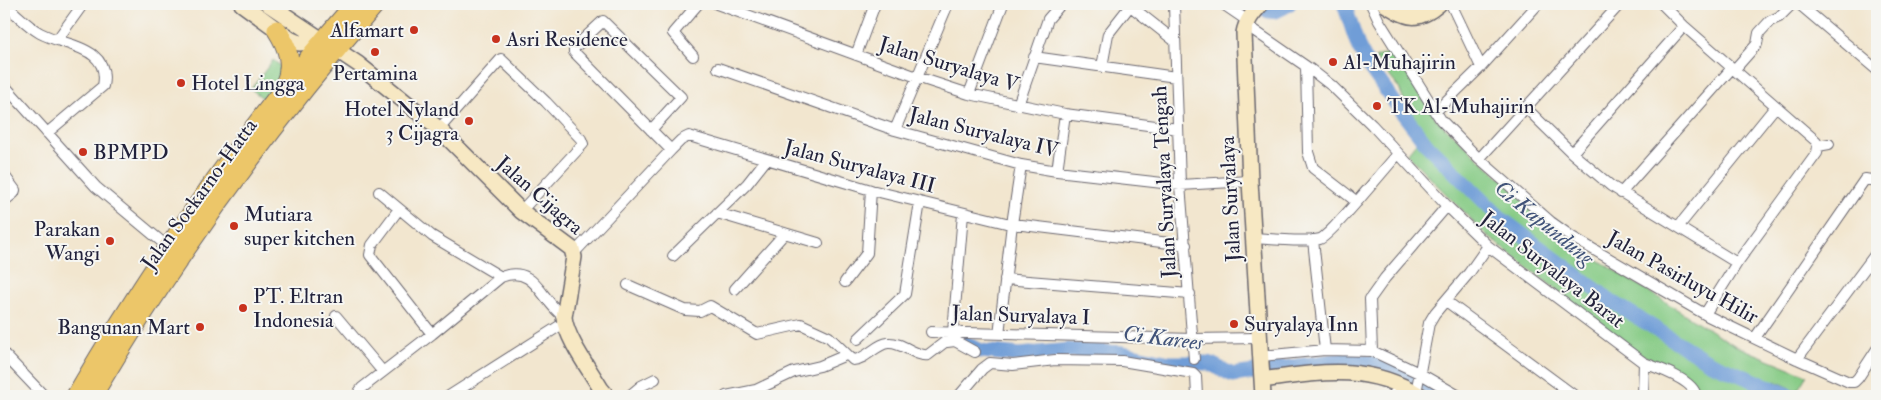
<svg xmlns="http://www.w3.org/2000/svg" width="1881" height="400" viewBox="0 0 1881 400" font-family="'IM FELL Double Pica',serif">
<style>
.green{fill:#86cb85;stroke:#547660}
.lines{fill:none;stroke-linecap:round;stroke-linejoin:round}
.river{stroke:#6f9dd7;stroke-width:15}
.street-casing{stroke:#6b676f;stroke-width:12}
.secondary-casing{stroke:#6b676f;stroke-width:18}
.highway-casing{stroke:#6b676f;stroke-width:21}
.street{stroke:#fff;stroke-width:10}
.secondary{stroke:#f7e8c3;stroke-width:15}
.highway{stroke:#ecc669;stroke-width:19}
.poi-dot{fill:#c8321e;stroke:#f6f6f2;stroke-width:2}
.labels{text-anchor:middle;stroke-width:4;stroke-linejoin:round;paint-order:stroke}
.poi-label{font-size:21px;fill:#22223b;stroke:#f6f6f2;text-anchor:start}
.street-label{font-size:21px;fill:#22223b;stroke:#f6f6f2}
.water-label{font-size:22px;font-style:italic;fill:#415379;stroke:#f6f6f2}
</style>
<rect width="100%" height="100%" fill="#f6f6f2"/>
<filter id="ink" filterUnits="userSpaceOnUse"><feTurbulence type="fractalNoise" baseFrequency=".02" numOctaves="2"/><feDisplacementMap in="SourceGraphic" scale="10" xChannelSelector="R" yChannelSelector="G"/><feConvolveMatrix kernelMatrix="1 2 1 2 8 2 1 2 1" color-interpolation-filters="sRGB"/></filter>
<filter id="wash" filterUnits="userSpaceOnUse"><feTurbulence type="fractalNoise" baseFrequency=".0096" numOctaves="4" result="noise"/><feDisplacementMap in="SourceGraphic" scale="20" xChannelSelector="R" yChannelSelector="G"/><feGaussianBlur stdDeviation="1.12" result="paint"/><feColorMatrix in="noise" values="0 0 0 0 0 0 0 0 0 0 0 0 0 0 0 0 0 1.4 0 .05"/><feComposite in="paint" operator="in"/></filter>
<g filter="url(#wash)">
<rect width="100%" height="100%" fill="#f2e6cf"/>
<path class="green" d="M1393 50 1436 119 1560 232 1600 261 1734 345 1807 375 1797 391 1776 381 1768 396H1735L1734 394 1705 393 1678 374 1635 351 1485 234 1407 154 1425 132 1407 107 1399 88 1375 58Z
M273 60 287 71 265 100 251 89Z"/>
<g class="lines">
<path class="river" d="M1257 4C1270 15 1275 13 1289 4
M1344 4 1358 46 1368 65 1398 107 1428 146 1503 220 1611 301 1709 362 1791 396
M961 341 981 351 1020 355 1069 350 1123 353 1170 363H1209L1233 375 1347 359 1371 363 1407 374 1446 396"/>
</g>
</g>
<g filter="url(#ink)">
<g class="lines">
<defs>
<path id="street" d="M4 4C16 13 27 26 40 33 66 47 111 46 103 86L47 133
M717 4 917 77 969 94 1065 114 1178 129
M1128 4 1175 41
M1174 4 1180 185 1194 359
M1223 4 1248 21
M1371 4 1379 21 1441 120 1479 159 1551 222 1572 237 1708 316 1797 359 1849 382H1854L1858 378 1877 349
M1451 4 1481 67
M1662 4 1684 26 1816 141 1818 146 1817 153 1737 263 1705 314
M1799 4 1877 70
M1246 25 1310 69 1332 86 1372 125 1447 206 1488 246 1644 363C1658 368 1694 380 1696 396
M57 40 83 4
M856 55 875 4
M693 56 673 33 698 4
M1034 57 1176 77
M1102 67 1108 34 1130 6
M1306 67 1308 152 1313 168 1357 202
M718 68 895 130 1021 165 1057 171 1180 185 1250 181
M1734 70 1757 44 1759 33 1770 21 1779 17 1792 4
M4 85 96 187 168 247
M969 94 1003 4
M1018 105 1048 19 1061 4
M1526 108 1572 153 1611 186 1737 263
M1435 112 1481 67 1538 4
M439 129 501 59 546 102 581 139 583 144 521 211
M651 130 681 97 603 21 574 48V52L671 150
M895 130 948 4
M1818 146 1829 144
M1572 153 1684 26
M1479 159 1620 4
M1057 171 1065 114
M4 175 15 190 14 193 4 201
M379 192 432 236 501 277
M1621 193 1732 68
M399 209 372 245 370 255 432 334
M717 213 818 243
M1678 227 1776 106
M1254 238C1270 239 1306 243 1320 239 1330 236 1387 166 1398 154
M1313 240 1325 350
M574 253 671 150 681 140 689 136 871 190 1006 223 1186 245
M673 256 747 184 766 160
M1005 279 1190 294
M845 282 867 253 871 190
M628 285 685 310 700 311 710 306 757 334 801 324 829 337 853 360C867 359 876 344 888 343 903 342 915 357 928 355L958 332
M735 289 785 233
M1446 301 1575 396
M336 316 383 372
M931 332 1193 339 1259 338
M953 332 963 214
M999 334 1012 224 1021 165
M1755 338 1865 179 1877 181
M858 339 905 294 920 202
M947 342 955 341 975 352
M1372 351 1370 299 1385 278 1447 206
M4 354 44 396
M1261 356 1325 350 1372 351 1419 373 1459 396
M1797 359 1877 252
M1416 393 1429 323 1435 313 1469 273 1488 246
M360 396 359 392 362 388 432 334 501 277C536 264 541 301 564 317
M449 396 564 323
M629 396 641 386 655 379
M726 396 756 390 794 372 820 366 846 355
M959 396 982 369 990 363 1013 365 1055 360 1122 361 1193 373 1196 376 1197 396
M1392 396 1402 386
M1643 396 1644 363"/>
<path id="secondary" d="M242 4 290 39 299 43 322 41
M268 4 358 64 439 129 521 211 572 249 574 257 564 317C566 338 590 370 601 389L607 396
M1261 4C1253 13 1246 21 1244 33L1250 181 1263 396
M1385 4C1408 18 1417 23 1439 4
M1262 380C1321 372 1367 363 1421 396"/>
<path id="highway" d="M277 30C288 47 294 65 285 85
M76 396C156 259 250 123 355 4
M92 396C174 257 269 126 375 4"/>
</defs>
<use href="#street" class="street-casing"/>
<use href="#secondary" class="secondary-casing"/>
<use href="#highway" class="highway-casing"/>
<use href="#street" class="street"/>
<use href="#secondary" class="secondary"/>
<use href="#highway" class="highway"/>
</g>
</g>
<g class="poi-dot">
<circle cx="414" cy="30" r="5"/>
<circle cx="496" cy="39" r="5"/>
<circle cx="375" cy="52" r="5"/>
<circle cx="1333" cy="62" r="5"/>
<circle cx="181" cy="83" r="5"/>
<circle cx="1377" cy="106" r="5"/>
<circle cx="469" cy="121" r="5"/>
<circle cx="83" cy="152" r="5"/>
<circle cx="234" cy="226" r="5"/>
<circle cx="110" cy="241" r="5"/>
<circle cx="243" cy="308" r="5"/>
<circle cx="1234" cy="324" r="5"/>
<circle cx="200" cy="327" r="5"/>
</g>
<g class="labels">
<g class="poi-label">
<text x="404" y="37" text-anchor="end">Alfamart</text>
<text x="506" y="46">Asri Residence</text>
<text x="1343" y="69">Al-Muhajirin</text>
<text x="375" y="80" text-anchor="middle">Pertamina</text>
<text x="191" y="90">Hotel Lingga</text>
<text x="1387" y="113">TK Al-Muhajirin</text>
<text x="459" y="116" text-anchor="end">Hotel Nyland<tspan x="459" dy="24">3 Cijagra</tspan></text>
<text x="93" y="159">BPMPD</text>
<text x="244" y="221">Mutiara<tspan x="244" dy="24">super kitchen</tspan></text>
<text x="100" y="236" text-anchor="end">Parakan<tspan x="100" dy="24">Wangi</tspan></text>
<text x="253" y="303">PT. Eltran<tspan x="253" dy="24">Indonesia</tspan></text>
<text x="1244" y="331">Suryalaya Inn</text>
<text x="190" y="334" text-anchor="end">Bangunan Mart</text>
</g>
<g class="street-label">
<text transform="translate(949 64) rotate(17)" y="7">Jalan Suryalaya V</text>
<text transform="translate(984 132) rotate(14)" y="7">Jalan Suryalaya IV</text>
<text transform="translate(860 166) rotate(15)" y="7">Jalan Suryalaya III</text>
<text transform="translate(1164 182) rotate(-93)" y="7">Jalan Suryalaya Tengah</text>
<text transform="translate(199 194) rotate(-54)" y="7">Jalan Soekarno-Hatta</text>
<text transform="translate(540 195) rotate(41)" y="7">Jalan Cijagra</text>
<text transform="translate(1230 199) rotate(-93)" y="7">Jalan Suryalaya</text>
<text transform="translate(1553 269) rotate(38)" y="7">Jalan Suryalaya Barat</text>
<text transform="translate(1683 277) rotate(29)" y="7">Jalan Pasirluyu Hilir</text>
<text transform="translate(1021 315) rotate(2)" y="7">Jalan Suryalaya I</text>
</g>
<g class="water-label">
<text transform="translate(1545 222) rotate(39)" y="8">Ci Kapundung</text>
<text transform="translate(1163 337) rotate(7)" y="8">Ci Karees</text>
</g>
</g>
<rect width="1881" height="400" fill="none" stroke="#f6f6f2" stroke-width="20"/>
</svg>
